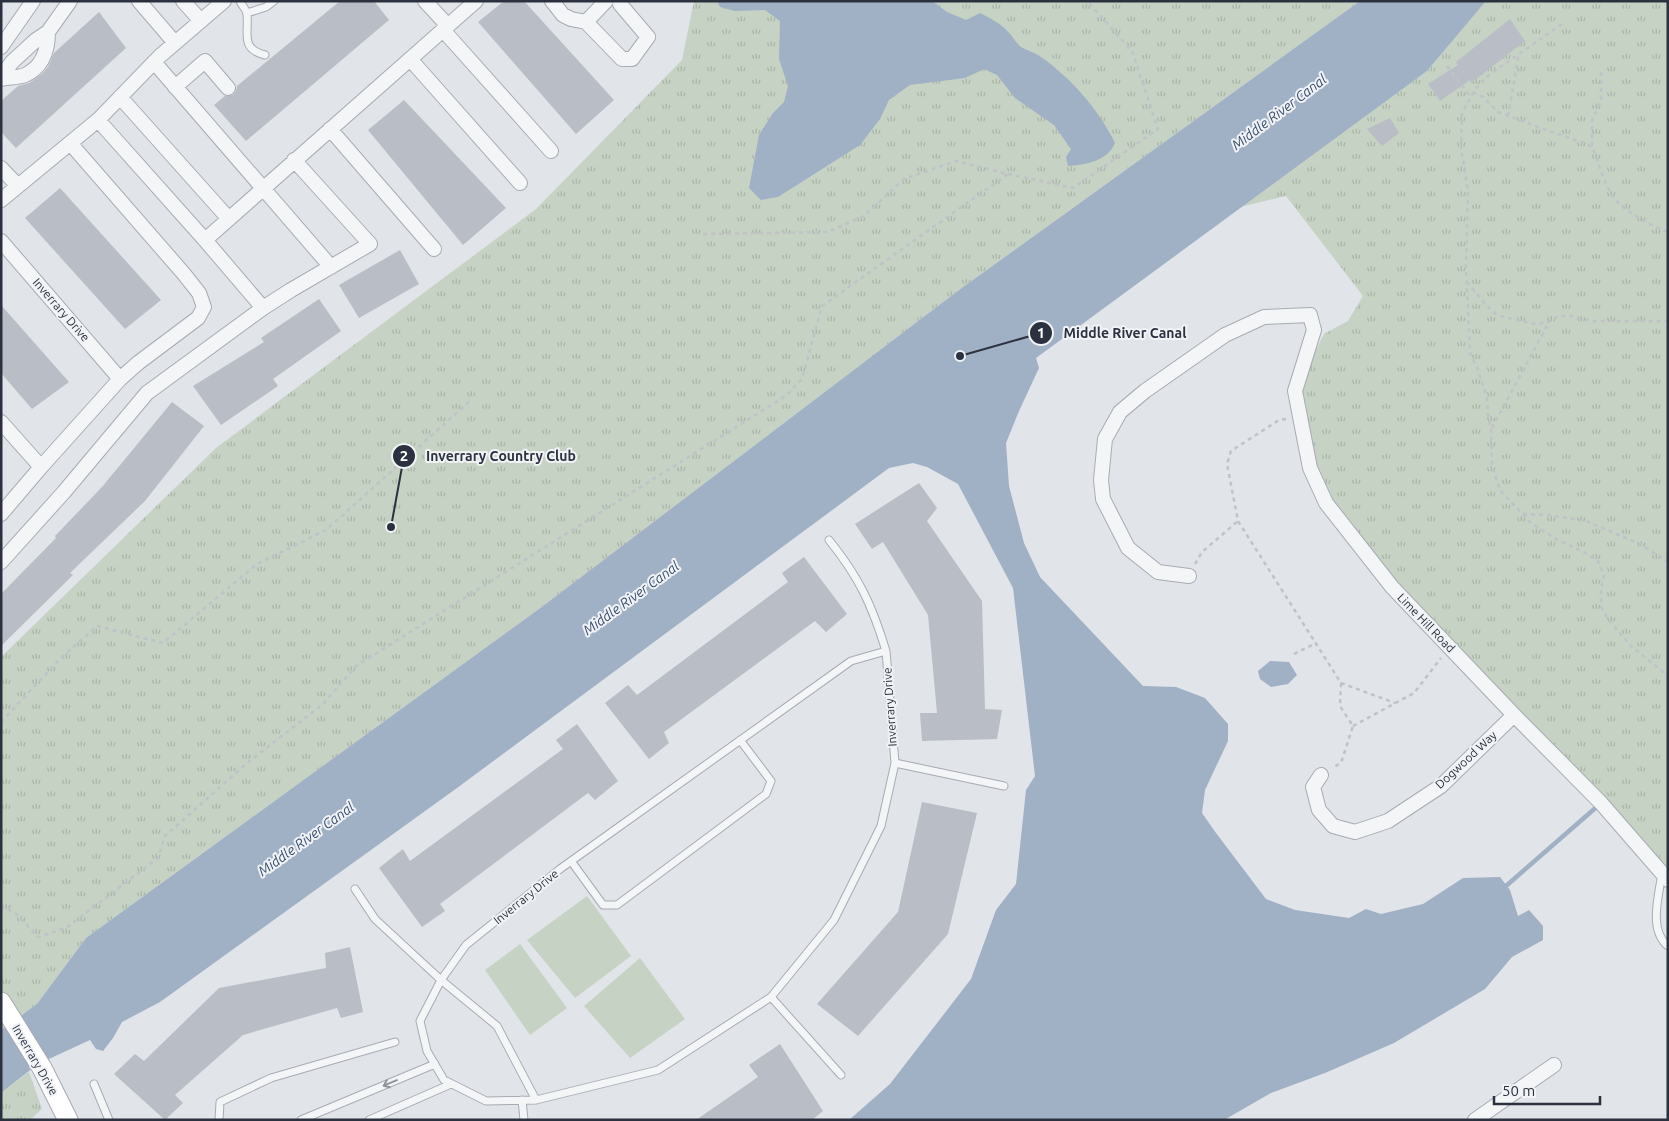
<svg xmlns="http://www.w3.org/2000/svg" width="1669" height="1121" viewBox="0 0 1669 1121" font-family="Ubuntu,sans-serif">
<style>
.grass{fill:url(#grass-tufts)}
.garden{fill:#c6d2c3}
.water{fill:#a0b0c5}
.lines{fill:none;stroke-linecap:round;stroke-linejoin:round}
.stream{stroke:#a0b0c5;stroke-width:4.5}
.building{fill:#b9bdc5}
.lane-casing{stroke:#a7abb3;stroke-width:9}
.street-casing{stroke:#a7abb3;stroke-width:16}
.secondary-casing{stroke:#a7abb3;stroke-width:21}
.path{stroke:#c0c2c7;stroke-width:2.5;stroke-dasharray:4 4;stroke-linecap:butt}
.lane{stroke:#f4f5f7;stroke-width:7}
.street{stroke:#f4f5f7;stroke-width:14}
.secondary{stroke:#fff;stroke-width:19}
.oneway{stroke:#90939b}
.labels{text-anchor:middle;stroke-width:4;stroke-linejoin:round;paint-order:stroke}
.street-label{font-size:12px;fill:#2b313f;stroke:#f1f3f6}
.water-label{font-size:14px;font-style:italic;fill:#394e6f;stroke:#f1f3f6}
.leader{fill:none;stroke:#2b313f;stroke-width:2}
.callout-dot{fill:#2b313f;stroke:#f1f3f6;stroke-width:2}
.mark-label{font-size:15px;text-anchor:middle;font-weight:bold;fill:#fff}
.callout-label{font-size:14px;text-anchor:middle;font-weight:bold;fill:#2b313f;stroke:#f1f3f6;stroke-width:4;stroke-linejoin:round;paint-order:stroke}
</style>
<defs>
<pattern id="grass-tufts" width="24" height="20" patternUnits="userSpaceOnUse" patternTransform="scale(1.25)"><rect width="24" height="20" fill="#c6d2c3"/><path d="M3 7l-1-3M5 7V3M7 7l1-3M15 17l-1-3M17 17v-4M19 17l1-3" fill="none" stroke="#aab5a9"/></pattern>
</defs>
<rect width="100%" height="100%" fill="#e1e4e9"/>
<path class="grass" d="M694 1H1360L959 290 543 606 86 938 37 1004 1 1030V657L216 448 536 209 682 60Z
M1486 1H1668V880L1514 715 1326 503 1295 391 1324 334 1348 321 1363 296 1286 196 1240 207 1427 71Z
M29 1072 42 1109 30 1120H1V1093Z"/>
<path class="garden" d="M587 896 631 956 575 998 527 940Z
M520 944 567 1008 530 1035 485 970Z
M640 958 685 1019 630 1058 584 1006Z"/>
<path class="water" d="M717 1H932L947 12 966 20 980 13C992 19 1002 24 1011 35 1014 39 1017 44 1021 47 1027 51 1035 52 1041 57 1071 78 1099 110 1115 143 1108 161 1085 165 1068 166L1066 157 1071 149 1054 125 1015 98 997 75 984 69 965 78 910 85 889 100 880 119 860 145 778 197 761 200 749 188 759 135 773 113 784 102 788 86 779 59 780 21 765 10 735 11 720 7Z
M1360 1H1486L1427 71 1036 358 1039 368 1019 411 1006 443 1009 486 1024 543 1040 577 1143 686 1176 687 1205 698 1228 724V741L1205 790 1202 813 1216 833 1266 899 1295 910 1349 918 1366 909 1381 914 1423 904 1463 878 1500 877 1510 890 1518 916 1529 910 1543 926V940L1512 957 1485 989 1394 1043 1325 1073 1271 1093 1224 1120H849L890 1084 971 979 996 910 1016 884 1026 790 1035 776 1013 588 958 484 927 467 913 463 889 468 457 788 160 1002 122 1022 113 1038 103 1051 96 1049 90 1040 38 1064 1 1093V1030L37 1004 86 938 543 606 959 290Z
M1270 661 1289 662 1297 675 1288 684 1271 687 1260 679 1258 671Z"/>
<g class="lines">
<path class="stream" d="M1506 886 1600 804"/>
</g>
<path class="building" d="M340 1H374L389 20 246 141 214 105 225 96 233 95 236 91 237 86Z
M504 1H524L614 100 576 134 478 22Z
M99 12 126 48 16 148 1 132V101L18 86 29 83 42 74 48 67 54 53Z
M1510 19 1525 41 1471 83 1470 80 1440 101 1428 84 1458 65 1456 62Z
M404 100 506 208 463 245 368 130Z
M1390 118 1399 133 1382 146 1367 129Z
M60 188 161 300 125 329 25 218Z
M400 250 419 284 359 318 339 285Z
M319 299 341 331 273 379 278 386 221 425 193 386 264 342 261 338Z
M1 305 69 382 32 409 1 373Z
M172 402 204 426 145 501 70 573 73 575 1 646V594L56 538 55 536 102 487Z
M919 483 937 508 927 521 982 601 985 709 1002 710 997 739 922 741 920 713H937L928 615 883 542 872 549 855 524Z
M804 557 847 614 826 632 815 621 664 732 669 743 649 759 605 703 628 685 637 695 788 582 782 573Z
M577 724 618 781 595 800 588 793 440 904 445 911 422 927 379 868 403 849 410 861 563 749 556 740Z
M922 802 977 813 948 934 858 1036 817 1004 898 912Z
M350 947 363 1012 341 1018 337 1008 243 1035 175 1095 183 1103 165 1120 114 1074 135 1054 144 1061 219 988 326 968 325 953Z
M780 1044 823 1111 812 1120H696L758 1077 749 1065Z"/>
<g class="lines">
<defs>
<path id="lane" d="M240 1C242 6 247 10 247 15 249 33 240 49 265 55
M247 13 266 7 274 1
M829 540C859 577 872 605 886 651
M886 651 895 763 881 826 834 920 771 997 658 1070 536 1100 486 1101 444 1080 427 1051 420 1021 441 980 466 945 560 869 851 661Z
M895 763 1004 786
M571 861 603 905H617L766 794 771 781 740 740
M1662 873C1659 895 1648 930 1668 946
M355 889 375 919 441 980 497 1026 536 1100
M771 997 841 1075
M94 1084 109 1120
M522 1100 524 1120
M219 1120 220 1102 271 1078 395 1042
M301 1120 435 1064
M369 1120 451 1084"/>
<path id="street" d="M139 1 175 43
M183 1 201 21
M425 1 448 26
M476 1 443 30 551 151
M552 1 563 15 571 19 586 22 622 59H632L648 37 620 4
M586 22 606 1
M1 47 33 1
M410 59 520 183
M154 62 331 267
M1 77 12 62 36 40 48 32 70 1
M1 79C9 77 18 78 25 75 43 67 48 50 48 32
M175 87 205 61 228 88
M120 97 229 219
M330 129 434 249
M1 168 18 186
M1 200 98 120 160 56 224 1
M205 240 443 30
M1 241 120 379
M263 308 291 290 370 244 294 160
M1 422 41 467
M1 514 41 467 120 379 138 363 198 318 204 307 199 293 184 274 70 143
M1 562 64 492 147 393 263 308 205 240 98 120
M1189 576 1158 572 1128 548 1103 499 1101 480 1105 439 1120 412 1145 391 1225 335 1264 317 1310 315 1314 330 1295 391 1310 468 1326 503 1392 587 1514 715 1601 803 1668 880
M1321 775 1313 787 1319 810 1333 826 1355 832 1388 821 1441 786 1514 715
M1475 1120 1554 1065"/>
<path id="secondary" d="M1 1002 42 1068 68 1120"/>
</defs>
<use href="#lane" class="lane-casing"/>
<use href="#street" class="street-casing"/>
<use href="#secondary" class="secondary-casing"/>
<path class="path" d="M1562 24 1489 75 1476 88 1462 113 1461 148 1468 191 1466 267 1470 353 1478 370 1487 398 1488 415 1491 429 1492 467 1500 490 1531 523 1556 539 1582 551 1598 561 1604 576 1601 589V606L1608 619 1631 646 1662 671 1668 678
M1447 66 1471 97
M1473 92 1483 97 1498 112 1549 131 1584 143 1592 147C1599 163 1603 180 1612 195 1621 210 1652 226 1668 232
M1508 116 1519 53
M1592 146V121L1601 100V72
M1008 174 1073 188 1158 129 1132 51 1087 1
M1467 282 1486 305 1497 315 1516 320 1536 324 1549 322 1555 318 1567 315 1592 321H1668
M1286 419 1279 420 1231 451 1227 464 1238 521 1341 683 1340 706 1353 726 1341 763 1332 768
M1492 428 1549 322
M1523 514 1548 515 1586 521 1642 545 1668 562
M1195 564 1202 552 1238 521
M1294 654 1316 643
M1341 683 1395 703
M1 722 62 657 97 626 163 643 257 564 326 530 471 400
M1353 726 1414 693 1441 658
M1 905 16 914 38 937 66 928 158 858 165 836 246 764 323 704 356 666 787 395 802 379 822 306 1008 174 956 161 904 179 864 216 828 232 699 234"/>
<use href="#lane" class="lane"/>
<use href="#street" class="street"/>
<use href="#secondary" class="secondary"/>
</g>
<defs><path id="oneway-shaft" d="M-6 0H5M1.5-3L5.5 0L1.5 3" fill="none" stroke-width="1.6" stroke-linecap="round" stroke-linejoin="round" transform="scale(1.25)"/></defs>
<use class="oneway" href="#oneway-shaft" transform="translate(390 1083) rotate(157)"/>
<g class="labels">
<g class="street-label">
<text transform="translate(61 310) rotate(49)" y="4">Inverrary Drive</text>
<text transform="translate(1426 623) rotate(46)" y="4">Lime Hill Road</text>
<text transform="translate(890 707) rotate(-94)" y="4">Inverrary Drive</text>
<text transform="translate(1466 760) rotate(-43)" y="4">Dogwood Way</text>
<text transform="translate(526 897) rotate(-39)" y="4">Inverrary Drive</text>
<text transform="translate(35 1060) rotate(60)" y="4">Inverrary Drive</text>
</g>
<g class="water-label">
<text transform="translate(1279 112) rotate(-37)" y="5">Middle River Canal</text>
<text transform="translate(631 598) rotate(-36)" y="5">Middle River Canal</text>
<text transform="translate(306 839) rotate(-36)" y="5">Middle River Canal</text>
</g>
</g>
<path class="leader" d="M960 356L1041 333M391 527L404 456"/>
<g class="callout-dot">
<circle cx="960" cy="356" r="5"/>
<circle cx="391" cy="527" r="5"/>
<circle cx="1041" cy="333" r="12"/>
<circle cx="404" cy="456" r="12"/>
</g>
<g class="mark-label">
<text x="1041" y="338">1</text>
<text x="404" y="461">2</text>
</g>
<g class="callout-label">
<text x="1125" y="338">Middle River Canal</text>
<text x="501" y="461">Inverrary Country Club</text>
</g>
<rect width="1669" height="1121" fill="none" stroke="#2b313f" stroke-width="5"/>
<path d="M1494 1096v8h106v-8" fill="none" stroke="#2b313f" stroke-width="2.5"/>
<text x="1502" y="1096" font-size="15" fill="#2b313f" stroke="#f1f3f6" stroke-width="4" paint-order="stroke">50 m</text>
</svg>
